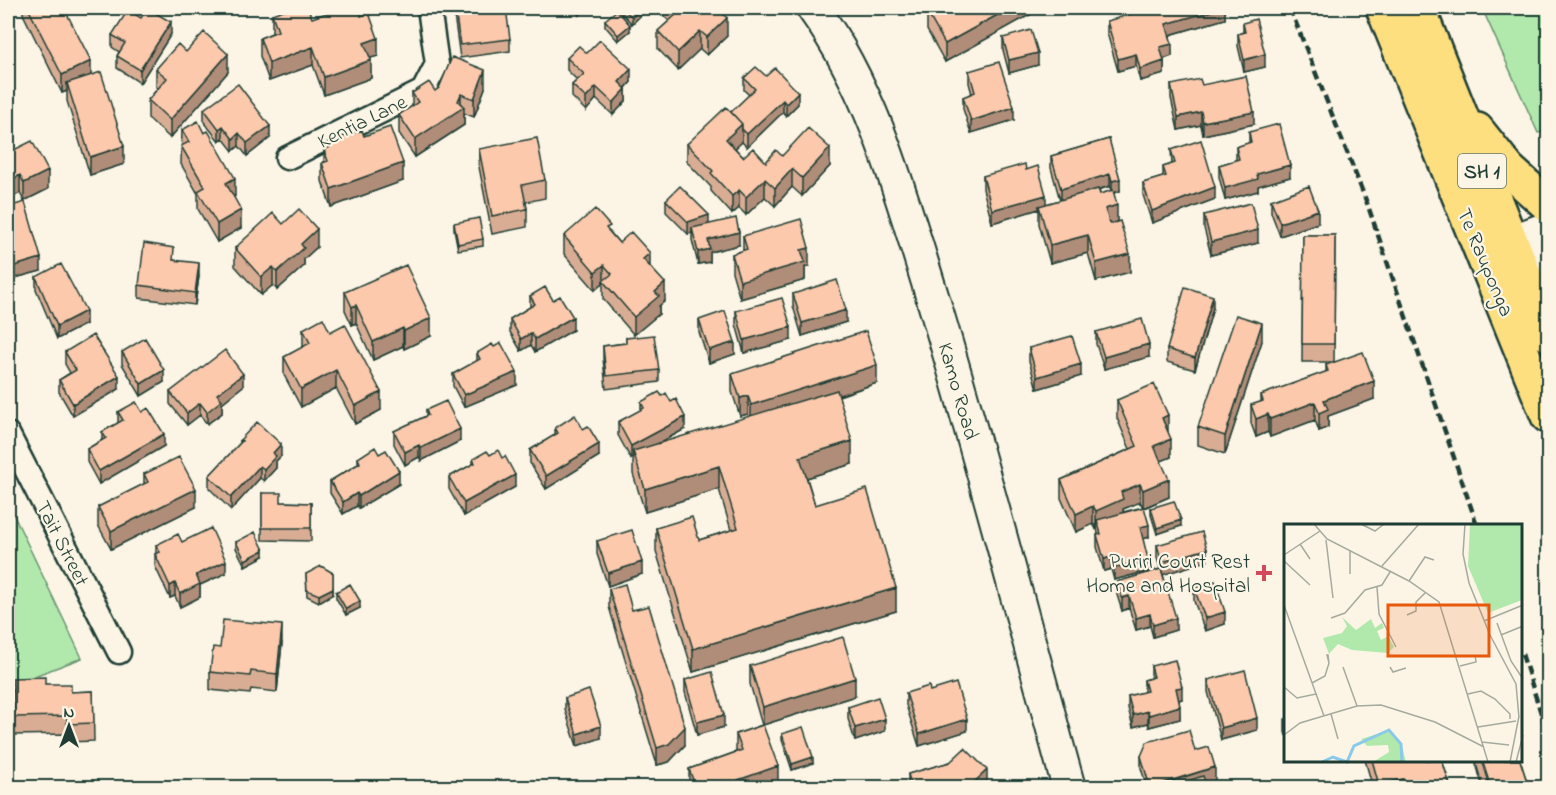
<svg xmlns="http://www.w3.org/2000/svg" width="1556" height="795" viewBox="0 0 1556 795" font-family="'Indie Flower',sans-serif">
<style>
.green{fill:#b1e9ad;stroke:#689370;stroke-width:1.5}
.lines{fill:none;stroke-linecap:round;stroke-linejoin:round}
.minor-casing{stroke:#1f3d34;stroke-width:27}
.secondary-casing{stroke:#1f3d34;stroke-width:36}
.trunk-casing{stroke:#1f3d34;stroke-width:38}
.minor{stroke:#fcf5e5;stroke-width:22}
.secondary{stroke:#fcf5e5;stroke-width:32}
.trunk{stroke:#fddf80;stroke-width:33}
.rail{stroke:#1f3d34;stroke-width:4.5;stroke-dasharray:9 4.5;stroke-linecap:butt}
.wall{fill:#d9ad94;stroke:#1f3d34;stroke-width:1.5;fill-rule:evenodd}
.shaded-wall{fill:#b08d78;stroke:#1f3d34;stroke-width:1.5}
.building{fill:#fcc9ac;stroke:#1f3d34;stroke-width:1.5}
.poi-dot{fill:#d1495b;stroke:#fcf5e5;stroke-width:2}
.labels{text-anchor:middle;stroke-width:4.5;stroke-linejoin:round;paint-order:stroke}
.shield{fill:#fcf5e5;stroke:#617469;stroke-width:1.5}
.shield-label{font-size:20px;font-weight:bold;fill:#1f3d34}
.street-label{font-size:21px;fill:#1f3d34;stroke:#fcf5e5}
.poi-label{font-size:21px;fill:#1f3d34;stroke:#fcf5e5;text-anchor:end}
.inset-river{fill:none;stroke:#89caea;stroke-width:3}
.inset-road{fill:none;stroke:#a4ab9e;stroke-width:1.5}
.view{fill:#e8590c;fill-opacity:0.15;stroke:#e8590c;stroke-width:3}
.inset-edge{fill:none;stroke:#1f3d34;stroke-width:3}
</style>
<rect width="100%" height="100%" fill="#fcf5e5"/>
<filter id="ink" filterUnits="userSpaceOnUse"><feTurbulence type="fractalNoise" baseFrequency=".0167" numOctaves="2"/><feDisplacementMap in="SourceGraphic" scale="12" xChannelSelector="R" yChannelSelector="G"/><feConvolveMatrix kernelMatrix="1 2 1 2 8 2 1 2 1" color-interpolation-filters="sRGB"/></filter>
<g filter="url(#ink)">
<path class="green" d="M1482 8H1548V131L1538 133Z
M8 503 82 658 8 686Z"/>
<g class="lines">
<defs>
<path id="minor" d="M287 158 423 91 437 64 429 8
M8 434 119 652"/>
<path id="secondary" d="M813 8C875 94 902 199 933 299 982 461 1024 625 1069 788
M1487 250 1548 228
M1496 276 1548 256"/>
<path id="trunk" d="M1383 8 1548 416
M1418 8 1548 334
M1477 130 1509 170 1548 205"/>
</defs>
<use href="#minor" class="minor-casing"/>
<use href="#secondary" class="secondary-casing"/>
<use href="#trunk" class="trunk-casing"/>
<use href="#minor" class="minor"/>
<use href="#secondary" class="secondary"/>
<use href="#trunk" class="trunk"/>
<path class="rail" d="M1290 8 1367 203 1477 525
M1522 654 1548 735"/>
</g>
<path class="wall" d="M23 8H64L91 75 124 164 90 175 67 101V91L62 93 23 14Z
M453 8H488L510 39V51L460 58Z
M573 8H589L579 15Z
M620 8H648L632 24 620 11Z
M656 8H717L727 36 707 55 700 49 678 70 658 49V31L669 21Z
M1042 8 945 62 927 30V12Z
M1225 8V19L1170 35 1172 56 1164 59V74L1140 81 1136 66 1118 71 1107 33V21Z
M272 14 312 18 378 56 370 58 371 78 324 95 313 65 269 81 260 56V38L272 33Z
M141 18 171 34 140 83 117 68V56L119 52 112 47V35Z
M605 20 630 31 618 41 605 26Z
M1243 23 1265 67 1244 72 1238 46V34L1243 32Z
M1003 38 1038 65 1009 73 1003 50Z
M186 52 228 72 170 138 148 118V100L158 88 156 87V69Z
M587 53 631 82 626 88V101L613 115 596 99 586 111 572 97V85L577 80 567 70V58Z
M969 71 1014 120 971 133 963 109V97L972 94 969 83Z
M766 76 798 104 786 116 783 112 747 147 742 142 735 148 743 157 766 162 782 156 830 166 802 196 792 187 775 206 765 197 746 215 739 208 732 214 711 191V187L687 162V144L731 112 749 95 744 90V78Z
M1171 85H1202L1254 124 1203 135 1201 125 1178 130 1171 98Z
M485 88 474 117 464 113V125L415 157 399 133V115L412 106V93Z
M204 109 270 138 247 156 239 146 233 151 223 138 219 141 204 122Z
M182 130 235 196 234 197 241 228 217 242 198 209V194L181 164Z
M1249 132 1290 177 1258 186V191L1225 200 1219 177V165L1236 160V147L1249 143Z
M364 136 403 181 331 207 322 181V163L324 162V150L328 148V142Z
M1109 139 1120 191 1114 193 1117 222 1130 272 1096 281 1088 253 1050 263 1039 224V209L992 223 983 189V176L1026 170 1046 204 1060 200 1051 168V156ZM1110 186 1112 191 1100 194 1099 190Z
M479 149 545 180V198L526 202 527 209V227L492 234 479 167Z
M14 150 48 189 24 201 20 193Z
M1171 150 1215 199 1152 223 1143 195V183L1163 177V167L1172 164Z
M666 200 709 224 739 245 710 252V262L698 264 692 240V233L688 234 666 212Z
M1271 200 1318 223 1280 236 1271 212Z
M8 207 41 271 11 279 8 266Z
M1204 215 1258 243 1211 255 1204 228Z
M454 223 483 239V246L458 250 454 229Z
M283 224 317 247 304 259V266L277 290 273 285 261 295 235 266V248Z
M610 232 619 243 650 267 665 301 659 306V314L634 335 603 299V283L595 290 564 254V236Z
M1303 235H1335L1334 362H1302Z
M743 236 809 266 805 267V280L740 299 732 272V254L743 251Z
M174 260 199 276 195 305 139 298V285Z
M36 277 86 324 57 339 36 289Z
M345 292 431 336 404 349 403 346 373 360 356 323 352 325 345 310Z
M793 294 846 322 802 336 793 306Z
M530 296 553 300 573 330 535 352 531 345 521 351 510 332V319L530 307Z
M1213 308 1195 370 1167 362V349Z
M736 311 791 340 744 353 736 324Z
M699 320 735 354 709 363 699 332Z
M303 329 330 332 381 410 355 424 336 388 301 407 284 375V357L303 347Z
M1096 332 1149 357 1104 369 1096 344Z
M626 338 659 370V382L606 389 603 358V346L626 343Z
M1262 341 1225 454 1198 445V427Z
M1029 348 1081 376 1037 389 1029 361Z
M65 352 119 389 73 416 59 392V380L70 373 65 364Z
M122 352 164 382 141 396 122 364Z
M477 353 517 385 464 407 453 386V374L477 361Z
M1326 365 1374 399 1328 416V427L1319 431 1315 420 1270 437 1268 432 1256 437 1251 423V405L1261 402V395L1326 372Z
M732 374 877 383 839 396 852 464 807 478 815 505 896 611 693 672 656 551V528L699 540 731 530 719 489 645 512 633 474V457L631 459 618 435V422L641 410V402L662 396 671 402 685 429 658 444 749 417 748 414 740 416 732 392Z
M243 386 222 403V413L207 424 200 415 187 425 170 404V392Z
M1117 400 1168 433 1171 457 1161 461 1169 497 1144 508 1149 537 1143 539 1148 571 1114 580 1111 569 1104 571 1097 547V535L1098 534 1097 528 1096 529 1093 524 1076 532 1061 498V480L1130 449 1117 418ZM1140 502 1143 507 1123 512V509Z
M426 410 460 441 421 461 419 457 405 465 394 444V431L426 416Z
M118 412 164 446 99 484 87 462V449L102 440V432L118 423Z
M555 428 599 456 546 489 530 463V450L555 435Z
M240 440 281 456 276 461V468L264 481 260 478 231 510 209 488V476L240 443Z
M379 454 399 484 359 508 357 506 343 514 330 493V481L358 464V458Z
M490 455 502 458 515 487 464 516 449 489V477L473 464V459Z
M144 474 196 507 111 549 98 525V507L144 484Z
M262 493 281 502 311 503V541L262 540Z
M1151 508 1181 526 1157 534 1151 515Z
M597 541 642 574 608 586 597 554Z
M182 542 226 573 200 585V597L180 607 175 596 170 598 155 566V554H156V545Z
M236 542 264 556 245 566 236 548Z
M1157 545 1207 561 1163 574 1176 630 1153 637 1150 626 1136 630 1129 608 1122 611 1117 595V582L1160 569 1157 558Z
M333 573V594L319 602 307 596 306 574Z
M1194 588 1225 624 1205 631 1194 601Z
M609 589 632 610 685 745 669 762 657 765 609 607Z
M336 592 360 608 346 615 336 598Z
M282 643 277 692 251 689 250 694 210 690V672Z
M750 666 855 696 763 725 778 784 769 788H689V769L736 752V734L762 725 750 684Z
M1151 666 1182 699 1179 700 1180 719 1149 727 1148 723 1133 727 1128 708V696L1144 692V680L1151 678Z
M13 678 45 684 71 692 93 691 94 741 67 742V734L14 735Z
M685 680 724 727 697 735 685 692Z
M1208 680 1257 730 1221 740 1208 692Z
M930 691 967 731 919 746 906 705V693Z
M565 698 601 738 577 746 565 710Z
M848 707 885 731 855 741 848 719Z
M1285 719H1286V736L1285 732Z
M782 734 813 763 792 770 782 740Z
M1195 751 1215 780 1206 783 1207 788H1147L1141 768V756Z
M1365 760H1442L1451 788H1373Z
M1475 760H1520L1529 788H1483Z
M950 762 987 783 981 788H908V774Z"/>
<path class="shaded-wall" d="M579 8H589L579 15Z
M642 8H648L632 24V17Z
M1010 8H1042L945 62V44Z
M1222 8H1225V19L1166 36V24Z
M727 18V36L707 55V37Z
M171 22V34L140 83V70Z
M630 25V31L618 41V35Z
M700 31V49L678 70V52Z
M378 38V56L364 60V43Z
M1172 44V56L1160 60V47Z
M313 47V65L269 81V63Z
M1038 53V65L1009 73V60Z
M228 54V72L170 138V120Z
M1136 54V66L1118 71V59Z
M1265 54V67L1244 72V60Z
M371 60V78L324 95V77Z
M91 61V79L67 83V91L62 93V75Z
M1164 61V74L1140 81V69Z
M631 69V82L619 95V82Z
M485 70V88L474 117V99Z
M596 87V99L586 111V98Z
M626 89V101L613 115V103Z
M798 92V104L786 116V104Z
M9 93V111L8 112V94Z
M461 94V108L464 107V125L415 157V139L458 101Z
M783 100V112L747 147V134Z
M1014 107V120L971 133V121Z
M1201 112V125L1178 130V117Z
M1254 112V124L1203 135V122Z
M742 124V142L726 157V139Z
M223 126V138L219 141V129Z
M270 126V138L247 156V143Z
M239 133V146L233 151V139Z
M124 146V164L90 175V157Z
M830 148V166L802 196V178Z
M403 163V181L331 207V189Z
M1290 165V177L1258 186V191L1225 200V188L1257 174Z
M792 169V187L775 206V188Z
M48 171V189L24 201V183Z
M1110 174V186L1061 201V189Z
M20 175V193L8 200V182Z
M235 178V196L226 201V183Z
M765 179V197L746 215V197Z
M1120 179V191L1112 193V181Z
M1215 187V199L1152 223V211Z
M739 190V208L732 214V196Z
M1046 195V207L1039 206V209L992 223V210Z
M1117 205V223L1105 227V209Z
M241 210V228L217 242V224Z
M1318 210V223L1280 236V223Z
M709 215V227L692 228V233L688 234V222Z
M317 229V247L304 259V266L277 290V272L301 244Z
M1258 230V243L1211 255V242Z
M739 232V245L710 252V262L698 264V252L708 240Z
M1088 235V253L1050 263V245Z
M809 248V266L805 267V280L740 299V281L801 250Z
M650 253V271L643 259Z
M1130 254V272L1096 281V263Z
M41 258V271L11 279V267Z
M199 263V276L195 305V293Z
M604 265V282L603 281V283L595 290V272Z
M273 267V285L261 295V277Z
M665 283V301L659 306V314L634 335V317L655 292Z
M1213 296V308L1195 370V358Z
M356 305V323L352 325V307Z
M846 310V322L802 336V323Z
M86 311V324L57 339V326Z
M573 317V330L535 352V339Z
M431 318V336L404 349V331Z
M1262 323V341L1225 454V436Z
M791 327V340L744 353V340Z
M403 328V346L373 360V342Z
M531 333V345L521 351V339Z
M735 342V354L709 363V350Z
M1149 344V357L1104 369V357Z
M1081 364V376L1037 389V377Z
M877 365V383L751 423V405Z
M164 370V382L141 396V384Z
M336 370V388L301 407V389Z
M517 372V385L464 407V395Z
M243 374V386L222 403V413L207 424V412L217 394Z
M119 376V389L73 416V404Z
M1374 381V399L1328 416V427L1319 431V413L1324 400Z
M381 392V410L355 424V406Z
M748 396V414L740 416V398Z
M1315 402V420L1270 437V419Z
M200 403V415L187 425V413Z
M1268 414V432L1256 437V419Z
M1168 415V433L1162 418Z
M685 417V429L635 456 633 451V457L631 459V446Z
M460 429V441L421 461V448Z
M164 434V446L99 484V471Z
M1171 439V457L1154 464V446Z
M852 441V464L800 480V457Z
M281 444V456L276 461V468L264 481V469L273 453Z
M599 444V456L546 489V476Z
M419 445V457L405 465V452Z
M260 466V478L231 510V497Z
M719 466V489L645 512V489Z
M399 471V484L359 508V496Z
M515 475V487L464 516V503Z
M1169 479V497L1143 508V490Z
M1140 484V502L1123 509V517L1097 520V528L1096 529V511L1121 492Z
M196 489V507L111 549V531Z
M357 493V506L343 514V502Z
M1093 506V524L1076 532V514Z
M1181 520V526L1157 534V528Z
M1149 525V537L1140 540V527Z
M1207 549V561L1162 575V562Z
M264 550V556L245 566V560Z
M1111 557V569L1104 571V559Z
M1148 559V571L1114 580V568Z
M226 561V573L200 585V597L180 607V594L196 575Z
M642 562V574L608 586V573Z
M175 583V596L170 598V586Z
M333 588V594L319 602V595Z
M896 588V611L693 672V649Z
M1129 596V608L1122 611V598Z
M360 601V608L346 615V609Z
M1225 612V624L1205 631V618Z
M1150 614V626L1136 630V618Z
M1176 618V630L1153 637V625Z
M282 625V643L277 692V674Z
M855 678V696L763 725V707Z
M1182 687V699L1176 701V688Z
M1180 706V719L1149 727V715Z
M1148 711V723L1133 727V715Z
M724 715V727L697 735V722Z
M1257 718V730L1221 740V728Z
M885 719V731L855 741V728Z
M967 719V731L919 746V734Z
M601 726V738L577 746V734Z
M685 727V745L669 762 657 765V748Z
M813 757V763L792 770V764Z
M778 766V784L769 788H737L738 780Z
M1215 767V780L1190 788H1150Z
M987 770V783L981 788H968Z
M1403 779V788H1379V785Z
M721 784V788H710Z"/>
<path class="building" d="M28 8H64L91 61 62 75Z
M147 8 171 22 140 70 117 56 125 43 112 35 128 10 141 18Z
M289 8H308L312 18 341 8H358L361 16 369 13 378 38 364 43 371 60 324 77 313 47 269 63 260 38 278 31 272 14Z
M455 8H488V9L506 8 510 39 460 45Z
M622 8H642L632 17Z
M673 8H717L727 18 707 37 700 31 678 52 658 31 678 13Z
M935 8H1010L945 44 927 12Z
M1152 8H1222L1166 24 1172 44 1160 47 1164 61 1140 69 1136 54 1118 59 1107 21Z
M617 10 630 25 618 35 605 20Z
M1256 19 1265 54 1244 60 1238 34 1245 32 1243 23Z
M1031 30 1038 53 1009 60 1003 38Z
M204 32 228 54 170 120 148 100 167 78 156 69 178 44 186 52Z
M600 40 631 69 619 82 626 89 613 103 596 87 586 98 572 85 584 74 567 58 579 46 587 53Z
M452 57 485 70 474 99 461 94 458 101 464 107 415 139 399 115 418 102 412 93 429 82 435 91 439 88Z
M999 62 1014 107 971 121 963 97 975 92 969 71Z
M756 67 766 76 775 68 798 92 786 104 783 100 747 134 742 129V124L731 112 755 89 744 78Z
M101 72 124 146 90 157 67 83Z
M1246 76 1254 112 1203 122 1201 112 1178 117 1171 85 1200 79 1202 85Z
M238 84 270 126 247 143 239 133 233 139 223 126 219 129 204 109Z
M726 107 742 124 726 139 743 157 753 148 766 162 776 150 782 156 808 128 830 148 802 178 792 169 775 188 765 179 746 197 739 190 732 196 711 173 713 171 687 144Z
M198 121 204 133 208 131 235 178 226 183 241 210 217 224 198 191 205 187 181 146 189 142 182 130Z
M1279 124 1290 165 1257 174 1258 179 1225 188 1219 165 1239 159 1236 147 1251 142 1249 132Z
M390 127 403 163 331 189 322 163 328 161 324 150 330 147 328 142 362 130 364 136Z
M8 138 14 150 32 141 48 171 24 183 20 175 8 182Z
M537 138 545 180 522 185 527 209 492 216 479 149Z
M1109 139 1120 179 1112 181 1110 174 1061 189 1051 156Z
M1201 140 1215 187 1152 211 1143 183 1166 176 1163 167 1175 163 1171 150Z
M1025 164 1026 170 1038 166 1046 195 992 210 983 176Z
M680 186 709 215 688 222 666 200Z
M1309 186 1318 210 1280 223 1271 200Z
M1098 189 1100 194 1113 190 1117 205 1105 209 1110 224 1120 221 1130 254 1096 263 1088 235 1050 245 1039 206Z
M25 202 41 258 11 267 8 253V207Z
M1251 203 1258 230 1211 242 1204 215Z
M299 209 317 229 301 244 304 248 277 272 273 267 261 277 235 248 273 213 283 224Z
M595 209 610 226 606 228 619 243 631 232 650 253 643 259 665 283 655 292 659 296 634 317 603 281 612 274 604 265 595 272 564 236Z
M479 218 483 239 458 244 454 223Z
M736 218 739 232 708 240 710 249 698 252 692 228Z
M801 219 809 248 801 250 805 262 740 281 732 254 747 249 743 236Z
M1303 235H1335L1334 344H1302Z
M144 243 174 248 173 260 199 263 195 293 139 285Z
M61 264 86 311 57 326 36 277Z
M406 265 431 318 404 331 403 328 373 342 356 305 352 307 345 292Z
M837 280 846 310 802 323 793 294Z
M545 287 553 300 560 296 573 317 535 339 531 333 521 339 510 319 535 304 530 296Z
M1185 287 1213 296 1195 358 1167 349Z
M782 298 791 327 744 340 736 311Z
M725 311 735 342 709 350 699 320Z
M1236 315 1262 323 1225 436 1198 427Z
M323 318 330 332 345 324 381 392 355 406 336 370 301 389 284 357 310 343 303 329Z
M1142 319 1149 344 1104 357 1096 332Z
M866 331 877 365 751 405 748 396 740 398 732 374Z
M93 335 119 376 73 404 59 380 76 370 65 352Z
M654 335 659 370 606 376 603 346 626 343V338Z
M1072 336 1081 364 1037 377 1029 348Z
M145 338 164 370 141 384 122 352Z
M501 343 517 372 464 395 453 374 480 359 477 353 492 344 494 347Z
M225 350 243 374 217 394 222 400 207 412 200 403 187 413 170 392Z
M1363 352 1374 381 1324 400 1328 409 1319 413 1315 402 1270 419 1268 414 1256 419 1251 405 1263 401 1261 395 1328 371 1326 365Z
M1154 384 1168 415 1162 418 1171 439 1154 446 1169 479 1143 490 1140 484 1121 492 1123 499 1096 511 1093 506 1076 514 1061 480 1137 446 1117 400Z
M837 390 852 441 800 457 815 505 867 489 896 588 693 649 656 528 692 517 699 540 738 528 719 466 645 489 633 451Z
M659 392 662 396 666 393 671 402 676 399 685 417 631 446 618 422 644 408 641 402Z
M446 401 460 429 421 448 419 445 405 452 394 431 428 415 426 410Z
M136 402 142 412 148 408 164 434 99 471 87 449 106 438 102 432 123 420 118 412Z
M575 415 583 429 588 426 599 444 546 476 530 450 558 433 555 428Z
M257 422 281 444 273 453 276 456 264 469 260 466 231 497 209 476 242 441 240 440Z
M375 447 379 454 386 450 399 471 359 496 357 493 343 502 330 481 360 463 358 458Z
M498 450 502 458 505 456 515 475 464 503 449 477 475 463 473 459 487 451 490 455Z
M179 457 196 489 111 531 98 507 148 482 144 474Z
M262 493H281V502L311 503V528H262Z
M1174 501 1181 520 1157 528 1151 508Z
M1144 507 1149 525 1140 527 1148 559 1114 568 1111 557 1104 559 1097 535 1101 534 1097 520Z
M211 528 226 561 196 575 200 584 180 594 175 583 170 586 155 554 160 552 156 545 178 534 182 542Z
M632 530 642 562 608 573 597 541Z
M255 532 264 550 245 560 236 542Z
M1202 532 1207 549 1162 562 1157 545Z
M321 566 333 573V588L319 595 307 590 306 574Z
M1161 569 1176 618 1153 625 1150 614 1136 618 1129 596 1122 598 1117 582Z
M1215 581 1225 612 1205 618 1194 588Z
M350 584 360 601 346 609 336 592Z
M625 584 632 610 649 606 685 727 669 744 657 748 609 589Z
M223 620 282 625 277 674 251 671 250 676 210 672 213 647 220 648Z
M843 637 855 678 763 707 750 666Z
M1175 660 1182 687 1176 688 1180 706 1149 715 1148 711 1133 715 1128 696 1147 691 1144 680 1154 677 1151 666Z
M1245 670 1257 718 1221 728 1208 680Z
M712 672 724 715 697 722 685 680Z
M45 677V684H71V692L93 691 94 723 67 724V716L14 717 13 678Z
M956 683 967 719 919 734 906 693 929 686 930 691Z
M589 690 601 726 577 734 565 698Z
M878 697 885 719 855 728 848 707Z
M763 725 778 766 738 780 740 786 737 788H722L721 784 710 788H696L689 769 742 750 736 734Z
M803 727 813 757 792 764 782 734Z
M1189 730 1195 751 1209 747 1215 767 1150 787 1141 756 1147 742Z
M965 748 987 770 968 788H912L908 774 950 762Z
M1372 760H1442L1451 788H1405L1403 779 1379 785Z
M1482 760H1520L1529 788H1491Z
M1203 776 1207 788H1167Z"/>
</g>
<path class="poi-dot" d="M1261 564h6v6h6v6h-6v6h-6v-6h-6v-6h6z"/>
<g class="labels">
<rect class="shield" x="1458" y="154" width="48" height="34" rx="4.5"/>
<g class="shield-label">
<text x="1482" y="178">SH 1</text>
</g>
<g class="street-label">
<text transform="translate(362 121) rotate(-26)" y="7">Kentia Lane</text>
<text transform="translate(1486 262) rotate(67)" y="7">Te Rauponga</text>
<text transform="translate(959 391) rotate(74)" y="7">Kamo Road</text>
<text transform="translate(63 543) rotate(63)" y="7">Tait Street</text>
</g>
<g class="poi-label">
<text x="1250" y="568">Puriri Court Rest<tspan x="1250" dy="24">Home and Hospital</tspan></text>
</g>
</g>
<g transform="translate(1284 524)">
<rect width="238" height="238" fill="#fcf5e5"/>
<path d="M186 0H238V76L204 89 184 42ZM58 93 72 106 87 95 91 104 98 99 100 104 93 107 97 116 104 112 110 123 104 129 68 126 54 120 45 130 39 114 58 109 63 102ZM106 206 117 218 122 238H89L105 228 104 221 83 222 77 215Z" fill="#b1e9ad"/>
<path class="inset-river" d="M38 238 49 233 63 238 70 222 105 206 117 220 118 238"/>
<path class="inset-road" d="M30 0 43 15 125 57 155 78 204 238M77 0 91 7 100 0M181 0 179 30 185 59 206 111 232 160 235 194M42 16 49 74M16 20 26 35M0 31 36 7M0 37 26 61M98 42 135 0M66 50V26M125 57 141 33 150 36M93 63 95 90 112 123M0 81 40 192M123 91 132 87V78L141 69M47 94 61 89 81 66 98 61 106 48M200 97 239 81M213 99 227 137 239 155M217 111 239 102M176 142 192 138 191 131M59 143 73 182M106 143 109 148 122 144M28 159 41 152 45 139 43 131H44L45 139M0 163 13 174 32 170M184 170 197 167 211 175 226 190V195M47 190 54 215M194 203 232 197M0 211 16 199 73 182 97 181 151 198 200 223M198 218 225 221M226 238 235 192M232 238 239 211"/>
<path class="view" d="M104 81H205V132H104Z"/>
<rect width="238" height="238" class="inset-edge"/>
</g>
<rect width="1556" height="795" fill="none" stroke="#fcf5e5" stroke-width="30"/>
<rect x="15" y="15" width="1526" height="765" fill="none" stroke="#1f3d34" stroke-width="2" filter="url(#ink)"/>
<g transform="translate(69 726)" stroke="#fcf5e5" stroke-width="4.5" paint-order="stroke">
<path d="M0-4.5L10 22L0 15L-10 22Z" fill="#1f3d34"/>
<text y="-9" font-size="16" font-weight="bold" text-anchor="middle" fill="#1f3d34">N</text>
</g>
</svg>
